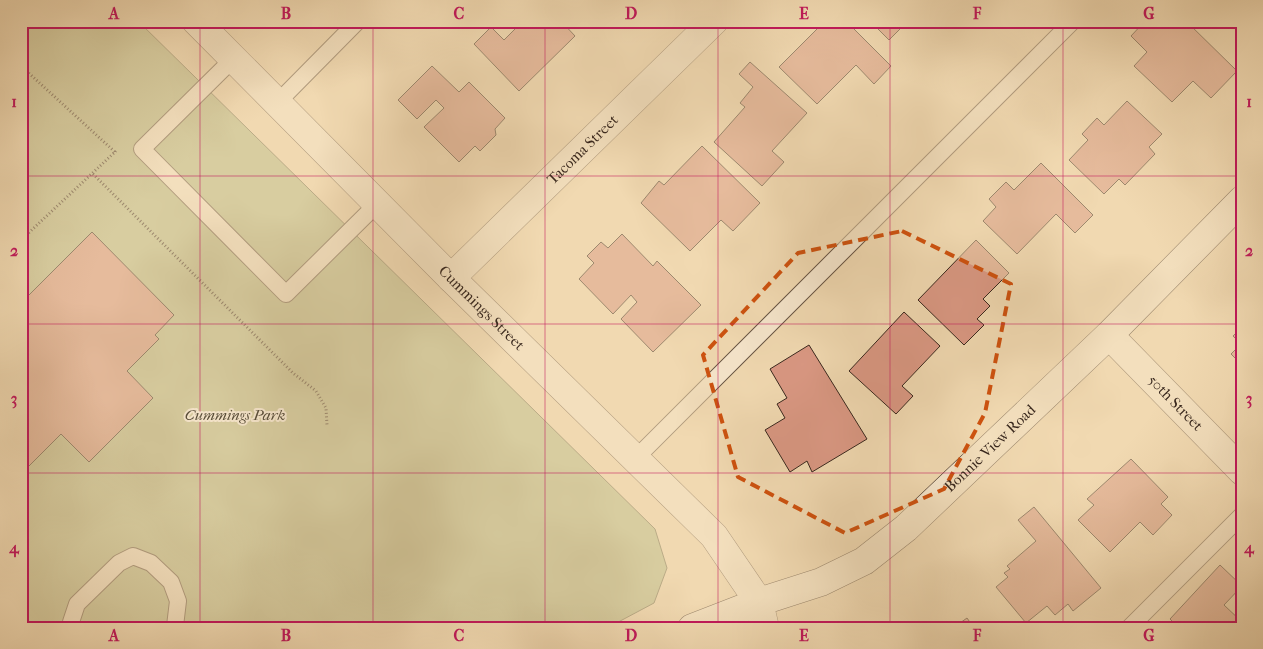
<svg xmlns="http://www.w3.org/2000/svg" width="1263" height="649" viewBox="0 0 1263 649" font-family="'IM FELL French Canon',serif">
<style>
.green{fill:#babf8c;stroke:#7a7455}
.building{fill:#da9883;stroke:#39281e}
.lines{fill:none;stroke-linecap:round;stroke-linejoin:round}
.lane-casing{stroke:#675443;stroke-width:18}
.street-casing{stroke:#675443;stroke-width:29}
.secondary-casing{stroke:#39281e;stroke-width:29}
.path{stroke:#39281e;stroke-width:3;stroke-dasharray:1 2.5;stroke-linecap:butt}
.lane{stroke:#f6e6cc;stroke-width:16}
.street{stroke:#f6e6cc;stroke-width:28}
.secondary{stroke:#f6e6cc;stroke-width:28}
.marked{fill:none;stroke:#ce520f;stroke-width:4;stroke-dasharray:10 6;stroke-linejoin:round}
.grid{fill:none;stroke:#c2185b;stroke-width:1;stroke-opacity:0.55}
.labels{text-anchor:middle;stroke-width:4;stroke-linejoin:round;paint-order:stroke}
.street-label{font-size:15px;fill:#39281e;stroke:#f6e6cc}
.park-label{font-size:15px;font-style:italic;fill:#594e3a;stroke:#f6e6cc}
.neatline{fill:none;stroke:#c2185b;stroke-width:2}
.grid-label{font-size:16px;text-anchor:middle;font-weight:bold;fill:#c2185b}
</style>
<rect width="100%" height="100%" fill="#f1d9b1"/>
<filter id="stains"><feTurbulence type="fractalNoise" baseFrequency=".004" numOctaves="4"/><feColorMatrix values="0 0 0 0 .2 0 0 0 0 .09 0 0 0 0 .02 0 0 0 .5 -.17"/></filter>
<radialGradient id="worn" r=".72"><stop offset=".6" stop-color="#630" stop-opacity="0"/><stop offset="1" stop-color="#630" stop-opacity=".3"/></radialGradient>
<path class="green" d="M21 21H138L655 529 667 568 654 603 607 628H21Z"/>
<path class="building" d="M523 21H561L575 36 519 91 474 44 491 27 504 40Z
M825 21H846L891 66 874 84 856 65 817 104 779 67Z
M870 21H908L889 40Z
M1145 21H1186L1237 71 1211 98 1193 81 1172 102 1134 66 1147 52 1131 36Z
M1230 21H1242V35Z
M750 62 807 113 772 151 784 162 762 186 714 142 745 107 740 103 753 87 739 74Z
M432 66 459 92 469 82 505 118 495 129 496 135 480 151 475 146 459 162 424 127 444 108 436 100 417 119 398 100Z
M1127 101 1162 134 1149 147 1155 154 1125 185 1119 179 1104 194 1069 160 1088 140 1082 134 1097 118 1104 125Z
M702 146 760 203 733 231 721 220 690 251 641 203 659 181 664 185Z
M1041 163 1093 215 1075 233 1056 214 1017 254 983 221 996 207 989 199 1006 182 1014 190Z
M92 232 174 315 155 335 159 339 127 371 153 398 89 462 61 434 21 474V295L25 299Z
M622 234 653 266 657 261 701 305 653 352 621 319 637 302 631 295 613 314 579 279 594 263 587 256 601 242 608 248Z
M976 240 1009 273 983 299 990 306 977 319 984 325 964 345 918 300Z
M904 312 940 346 902 386 913 396 896 414 849 371Z
M1242 327V365L1231 354 1241 344 1233 336Z
M809 345 867 439 812 472 807 461 790 472 765 430 785 418 777 404 787 398 770 369Z
M1131 459 1168 497 1161 504 1172 515 1153 535 1140 522 1110 552 1078 520 1094 505 1087 499Z
M1034 507 1101 588 1073 611 1068 604 1055 615 1047 606 1026 623 996 587 1008 577 1004 573 1010 569 1007 566 1036 541 1018 520Z
M1220 565 1242 586 1224 605 1242 622V628H1179L1170 619Z
M967 618 974 628H953Z"/>
<g class="lines">
<defs>
<path id="lane" d="M233 59 142 149 286 294 377 204
M277 103 358 21
M635 459 1073 21
M72 628 71 622 77 604 119 563 133 556 151 563 171 582 178 601 175 626 173 628
M1129 628 1242 515"/>
<g id="street">
<path id="s1" d="M196 21 451 278 714 536 759 602 765 628"/>
<path id="s2" d="M451 278 714 21"/>
<path id="s3" d="M1109 335 1242 471"/>
</g>
<g id="secondary">
<path id="s4" d="M692 628 759 602 821 582 864 561 906 528 1109 335 1242 200"/>
</g>
</defs>
<use href="#lane" class="lane-casing"/>
<use href="#street" class="street-casing"/>
<use href="#secondary" class="secondary-casing"/>
<path class="path" d="M21 66 115 152
M93 174 293 373 316 391 326 408 327 425
M21 240 116 151"/>
<use href="#lane" class="lane"/>
<use href="#street" class="street"/>
<use href="#secondary" class="secondary"/>
</g>
<path d="M0 0H1263V649H0ZM902 231 1011 284 985 413 944 489 845 533 738 477 703 355 798 253Z" fill="#f1d9b1" fill-opacity=".55" fill-rule="evenodd"/>
<path class="marked" d="M902 231 1011 284 985 413 944 489 845 533 738 477 703 355 798 253Z"/>
<path class="grid" d="M200 21V628M373 21V628M545 21V628M718 21V628M890 21V628M1063 21V628M21 176H1242M21 324H1242M21 473H1242"/>
<g class="labels">
<g class="street-label">
<text dy="5" stroke="none"><textPath href="#s2" startOffset="184">Tacoma Street</textPath></text>
<text dy="5" stroke="none"><textPath href="#s1" startOffset="405">Cummings Street</textPath></text>
<text dy="5" stroke="none"><textPath href="#s3" startOffset="95">50th Street</textPath></text>
<text dy="5" stroke="none"><textPath href="#s4" startOffset="354">Bonnie View Road</textPath></text>
</g>
<g class="park-label">
<text x="235" y="420">Cummings Park</text>
</g>
</g>
<rect width="1263" height="649" fill="none" stroke="#f1d9b1" stroke-width="55"/>
<rect x="28" y="28" width="1208" height="594" class="neatline"/>
<g class="grid-label">
<text x="114" y="19">A</text>
<text x="286" y="19">B</text>
<text x="459" y="19">C</text>
<text x="631" y="19">D</text>
<text x="804" y="19">E</text>
<text x="977" y="19">F</text>
<text x="1149" y="19">G</text>
<text x="14" y="107">1</text>
<text x="1249" y="107">1</text>
<text x="14" y="256">2</text>
<text x="1249" y="256">2</text>
<text x="14" y="404">3</text>
<text x="1249" y="404">3</text>
<text x="14" y="553">4</text>
<text x="1249" y="553">4</text>
<text x="114" y="641">A</text>
<text x="286" y="641">B</text>
<text x="459" y="641">C</text>
<text x="631" y="641">D</text>
<text x="804" y="641">E</text>
<text x="977" y="641">F</text>
<text x="1149" y="641">G</text>
</g>
<rect width="100%" height="100%" filter="url(#stains)"/>
<rect width="100%" height="100%" fill="url(#worn)"/>
</svg>
